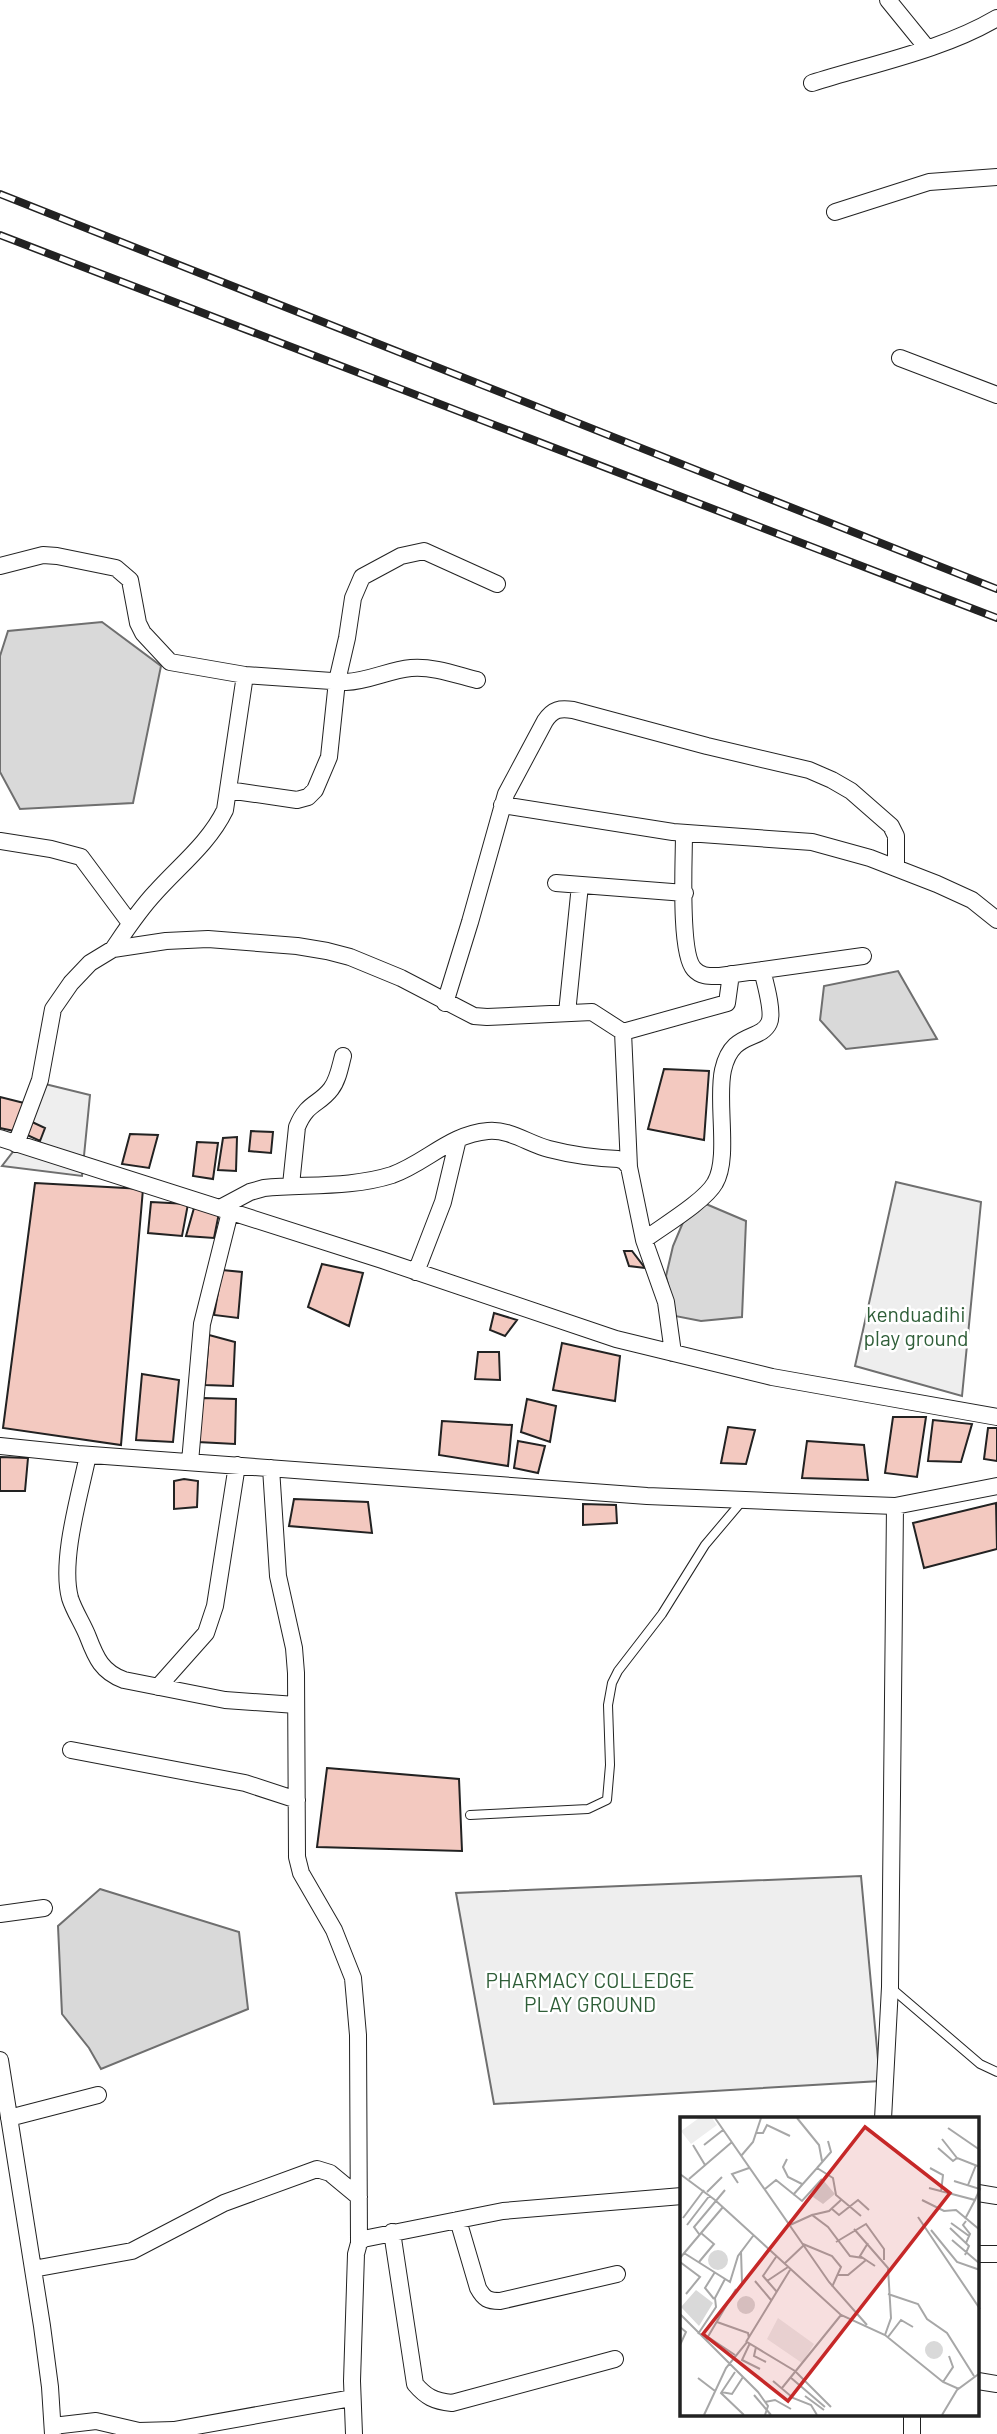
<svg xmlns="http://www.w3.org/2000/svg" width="997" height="2434" viewBox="0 0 997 2434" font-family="Barlow,sans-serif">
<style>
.green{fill:#eee;stroke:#6f6f6f;stroke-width:2}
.water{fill:#d9d9d9;stroke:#6f6f6f;stroke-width:2}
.building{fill:#f3c9c0;stroke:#222;stroke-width:2}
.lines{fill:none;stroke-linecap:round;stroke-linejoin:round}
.service-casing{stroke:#222;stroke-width:10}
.minor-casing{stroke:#222;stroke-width:18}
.service{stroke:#fff;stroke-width:8}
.minor{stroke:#fff;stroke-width:16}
.rail-casing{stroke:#222;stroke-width:8}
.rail{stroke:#fff;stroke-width:5;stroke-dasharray:16;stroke-linecap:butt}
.labels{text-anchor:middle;stroke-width:5;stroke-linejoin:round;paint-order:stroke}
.park-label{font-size:21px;fill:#2f5e38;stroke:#fff}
.inset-road{fill:none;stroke:#a7a7a7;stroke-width:2}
.view{fill:#c62828;fill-opacity:0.15;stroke:#c62828;stroke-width:3.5}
.inset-edge{fill:none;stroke:#222;stroke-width:3.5}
</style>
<rect width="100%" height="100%" fill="#fff"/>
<path class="green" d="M45 1084 90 1095 82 1176 2 1166 22 1140Z
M896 1182 981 1202 962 1396 855 1366Z
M861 1876 880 2081 494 2104 456 1893Z"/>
<path class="water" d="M102 622 161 666 133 803 20 809 0 772V656L8 631Z
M898 971 937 1039 846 1049 820 1020 824 986Z
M706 1204 746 1221 742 1317 701 1321 675 1316 666 1276 673 1246 684 1220Z
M100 1889 239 1932 248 2009 101 2069 89 2048 62 2014 58 1926Z"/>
<path class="building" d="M664 1069 709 1071 704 1140 648 1129Z
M0 1097 24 1103 14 1131 0 1128Z
M30 1121 45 1128 40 1141 25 1134Z
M251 1131 273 1132 271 1153 249 1151Z
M130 1134 158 1135 149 1168 122 1164Z
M237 1137 236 1171 218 1170 223 1138Z
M197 1142 218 1143 213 1179 193 1176Z
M35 1183 143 1189 121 1445 3 1428Z
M151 1202 188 1204 182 1236 148 1233Z
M194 1208 219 1213 214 1238 186 1236Z
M624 1251H632L645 1268 629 1266Z
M322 1264 363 1273 349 1326 308 1307Z
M222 1270 242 1272 238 1318 214 1315Z
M494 1313 517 1320 505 1336 490 1330Z
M209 1335 235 1342 233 1386 205 1385Z
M562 1343 620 1356 615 1401 553 1390Z
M478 1352H499L500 1380 475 1379Z
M142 1374 179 1380 173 1442 136 1440Z
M203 1398 236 1399 235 1444 198 1442Z
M527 1399 556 1406 550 1442 521 1432Z
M893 1417H926L917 1477 885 1473Z
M933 1420 972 1424 961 1462 928 1461Z
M442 1421 512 1425 508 1466 439 1455Z
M728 1427 755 1430 746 1464 721 1463Z
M988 1428H997V1461L984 1459Z
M518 1441 545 1446 538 1473 514 1468Z
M807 1441 864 1445 868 1480 802 1478Z
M0 1457 28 1458 25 1491H0Z
M184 1479 198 1481 197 1507 174 1509V1481Z
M294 1499 368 1502 372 1533 289 1526Z
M996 1503 997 1549 924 1568 913 1523Z
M583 1504 616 1505 617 1523 583 1525Z
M327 1768 459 1779 462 1851 317 1847Z"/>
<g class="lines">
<defs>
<path id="service" d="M470 1815 588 1809 607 1800 610 1765 608 1705 612 1683 618 1671 662 1614 705 1545 743 1500
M890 1987 980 2064 997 2072"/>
<path id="minor" d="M888 0 927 48
M812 83C872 64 943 50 997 18
M835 212 929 182 997 177
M900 358 997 395
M0 566 43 555 57 556 116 568 130 580 138 623 143 633 170 662 245 675 346 682C369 681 389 670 411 668 433 666 457 675 477 680
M228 790 297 800 308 797 315 790 329 757 337 681 347 638 353 598 362 577 401 556 424 551 497 584
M502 805 673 832 812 842 870 858 937 884 972 900 997 920
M684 834C684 860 679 953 694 969 701 977 710 976 720 976L863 956
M0 841 51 849 81 857 130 923
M556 883 685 893
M113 949C126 930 139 910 155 893 179 866 209 843 225 810L245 675
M445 1003 470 922 506 794 545 721C553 709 560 708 573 710L707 746 809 770 832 780 851 791 891 826 896 836V868
M567 1013 580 885
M623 1032 629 1167
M0 1138 382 1260 616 1339 772 1377 997 1417
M16 1144 40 1080 53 1009 71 983 90 963 113 949 166 941 208 939 297 946 327 951 350 957 401 978 474 1016 487 1017 592 1012 623 1032 727 1003 731 974
M291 1185 297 1127C307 1102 319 1105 331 1089 338 1080 340 1067 343 1056
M220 1208 250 1192 264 1188C306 1184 351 1188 392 1175 426 1163 450 1134 488 1131 510 1129 529 1144 549 1149 572 1155 595 1158 618 1159L624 1161 629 1167 644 1240 666 1302 673 1353
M644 1240C663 1226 705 1201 715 1183 730 1158 716 1101 723 1070 732 1030 760 1042 769 1023 774 1013 765 982 762 970
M416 1272 443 1202 458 1139
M0 1446 78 1454 647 1496 841 1504 895 1506 997 1486
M88 1455C80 1494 60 1560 70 1598 74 1611 83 1624 88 1637 96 1658 102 1672 124 1680L225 1700 296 1705
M190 1462 202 1324 230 1212
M271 1468 278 1576 294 1648 296 1673 297 1857 301 1873 334 1930 353 1978 358 2035 359 2243
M158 1687 206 1633 215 1606 237 1465
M71 1750 245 1783 297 1800
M0 1914 44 1908
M0 2060 42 2326 50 2387 53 2434
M9 2118 98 2095
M883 2119 890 1987 895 1506
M978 2193 997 2196
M458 2220 478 2288C484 2299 488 2301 500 2301L617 2274
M392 2232 415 2384C426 2397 434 2401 452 2403L615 2359
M978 2254H997
M33 2269 132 2251 224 2203 317 2169 330 2173 359 2197
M978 2381 997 2384
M912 2415V2434
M53 2426 96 2421 139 2431 174 2430 352 2398
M354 2434 352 2381 356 2254 359 2243 363 2239 503 2211 682 2196"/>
</defs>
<use href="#service" class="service-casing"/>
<use href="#minor" class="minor-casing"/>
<use href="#service" class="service"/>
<use href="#minor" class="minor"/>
<defs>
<path id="rail" d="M0 194 997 589
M0 235 997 618"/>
</defs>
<use href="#rail" class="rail-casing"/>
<use href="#rail" class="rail"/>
</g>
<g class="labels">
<g class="park-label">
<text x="916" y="1322">kenduadihi<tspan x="916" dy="24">play ground</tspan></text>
<text x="590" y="1988">PHARMACY COLLEDGE<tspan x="590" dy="24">PLAY GROUND</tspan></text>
</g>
</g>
<g transform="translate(680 2117)">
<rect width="299" height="299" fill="#fff"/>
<path d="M19 1H32L37 8 11 27 1 14ZM98 201 134 227 122 246 87 222Z" fill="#eee"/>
<path d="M144 64 155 77 143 87 133 80 135 70ZM28 143a10 10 0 1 1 20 0a10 10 0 1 1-20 0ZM16 173 33 186 19 209 1 190ZM57 188a9 9 0 1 1 18 0a9 9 0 1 1-18 0ZM245 233a9 9 0 1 1 18 0a9 9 0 1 1-18 0Z" fill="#d9d9d9"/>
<path class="inset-road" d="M35 1 149 165 187 208M117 1 139 28 142 44M268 11 300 33M76 16H83L87 8 110 19M262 22 277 41 300 50M13 28 25 48M24 28 43 13M258 31 273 44 277 41M61 39 73 25 81 1M107 42 103 50 108 60 122 67M137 51 151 35 148 24M250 51 263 58 261 75M0 57 35 83 161 198 205 218 263 265 279 272M9 62 52 25M58 66 52 57 69 51M288 68 296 48M249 71 295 83 300 72 274 64M85 72 96 63 122 84 142 62M27 75 42 60M113 78 137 51 153 61 156 78 181 99M242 83 264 94 276 93 300 113M152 92 159 98 178 83 189 93M132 98 149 94 161 83M238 100 300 192M3 101 24 73M285 102 295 83M271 106 289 119M7 108 30 78M110 108 132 98 148 110 170 139 183 141M270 111 289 129 285 138M174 112 208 151 211 201 205 218M251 113 277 145 300 153M19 117 14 110 45 73M272 123 299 146M156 125 186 107 204 132V143M188 126 180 139 195 149M286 126 290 117 283 108 286 104M123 127 152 139 161 150 152 170M61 134 62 166M4 136 50 165 58 139 73 119M96 140 83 159 97 175M0 141 43 90M0 145 20 160 6 177M19 145 34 127 21 116M104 147 124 128M158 158H168L186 143M75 164 91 183M87 164 108 150M208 177 238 187 247 202 267 216 294 259M34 182 25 171 35 155M0 197 78 275 88 289 85 298M37 205 68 216 69 221M0 210 6 215 0 228M18 217 36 190 35 181 45 162M28 220 55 238M208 220 221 203 233 210M26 223 56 172M66 225 110 153M70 226 62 243 80 252M76 230 74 239 86 245M55 255 41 276 64 298M110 260 145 290M18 261 35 274M93 264 113 281 131 288 137 298M263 265 273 250 269 239M102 271 161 198M41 275 52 277 63 260M74 278 91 298M125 279 144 293M85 285 95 283 111 292M24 298 46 251 67 225 115 254 151 290M262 298 277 273 300 256"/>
<path class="view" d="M185 10 270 76 108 284 23 217Z"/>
<rect width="299" height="299" class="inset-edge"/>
</g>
</svg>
